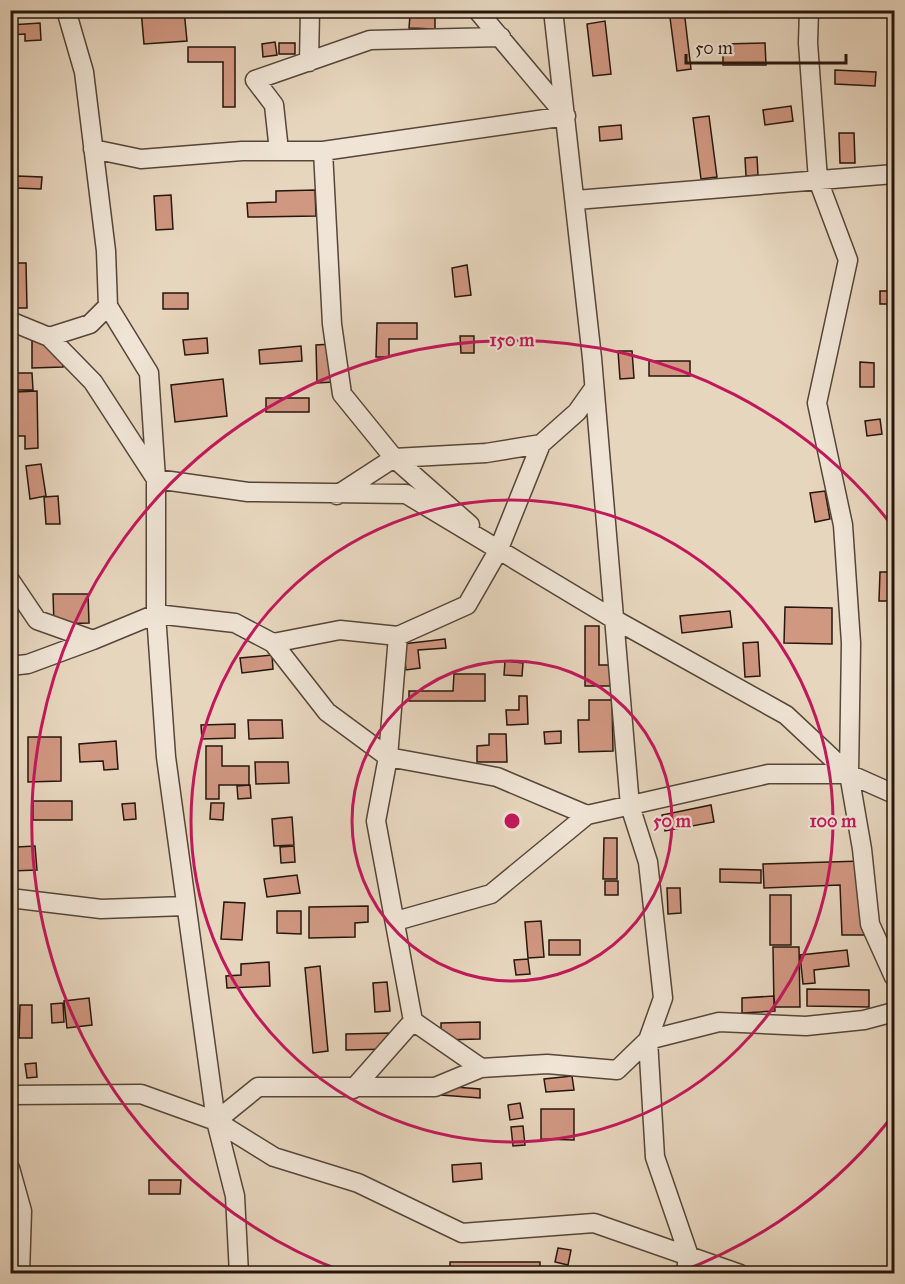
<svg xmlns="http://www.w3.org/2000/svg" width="905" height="1284" viewBox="0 0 905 1284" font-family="'IM FELL Great Primer',serif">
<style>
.building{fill:#d09781;stroke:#26160d;stroke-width:1.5}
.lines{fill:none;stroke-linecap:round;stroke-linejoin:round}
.minor-casing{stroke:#564639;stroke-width:21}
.minor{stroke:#efe4d5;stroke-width:18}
.ring{fill:none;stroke:#c2185b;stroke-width:3}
.centre{fill:#c2185b;stroke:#efe4d5;stroke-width:3}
.ring-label{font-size:18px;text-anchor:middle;font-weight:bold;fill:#c2185b;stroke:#efe4d5;stroke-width:4.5;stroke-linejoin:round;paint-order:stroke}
</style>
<rect width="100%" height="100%" fill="#e7d6be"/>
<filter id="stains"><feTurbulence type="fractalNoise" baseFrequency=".00333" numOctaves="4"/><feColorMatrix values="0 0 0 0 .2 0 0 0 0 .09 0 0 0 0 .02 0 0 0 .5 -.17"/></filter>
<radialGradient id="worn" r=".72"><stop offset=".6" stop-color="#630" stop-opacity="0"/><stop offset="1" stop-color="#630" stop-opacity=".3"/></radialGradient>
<path class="building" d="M141 10H184L187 41 144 44Z
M669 10H684L691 69 677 71Z
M410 15 435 16V29L409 28Z
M605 21 611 74 593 76 587 24Z
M40 23 41 40 25 41V34L10 35V25Z
M275 42 277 55 263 57 262 44Z
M279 43H295V54H279Z
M765 43 766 65H723V44Z
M188 47H235V107H223V62H188Z
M835 70 876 72 875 86 835 84Z
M791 106 793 121 765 125 763 110Z
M709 116 717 177 701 179 693 118Z
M621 125 622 139 600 141 599 127Z
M839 133H854L855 163H840Z
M757 157 758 175 746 176 745 158Z
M17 176 42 177 41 189 16 188Z
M315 190 316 216 248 217 247 203 276 202V191Z
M171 195 173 229 156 230 154 196Z
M11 263H26L27 308H10Z
M467 265 471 295 455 297 452 268Z
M880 291H894V304H880Z
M163 293H188V309H163Z
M377 323H417V339H389V357H376Z
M460 336H474V353H461Z
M207 338 208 353 185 355 183 340Z
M32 341H63V367L32 368Z
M332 344 333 382 317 383 316 345Z
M301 346 302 361 260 364 259 350Z
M618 351H632L634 378 620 379Z
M649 361H690V376H649Z
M860 362 874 363V387H860Z
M10 373H32L33 390H10Z
M223 379 227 416 175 422 171 385Z
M37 391 38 448 25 449V436H10V424H16V392Z
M266 398H309V412H266Z
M880 419 882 434 867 436 865 421Z
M41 464 46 496 30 499 26 466Z
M825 491 830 519 815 522 810 493Z
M58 496 60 524H46L44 497Z
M880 572H894V601H879Z
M53 594H88L89 623 54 624Z
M785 607 832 608V644L784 643Z
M730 611 732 627 682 633 680 616Z
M585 626H599V665H610V686H585Z
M445 639 446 648 418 650 420 668 406 670 403 644Z
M758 642 760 676 745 677 743 643Z
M272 655 273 669 242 673 240 658Z
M505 661 523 663 522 676 504 675Z
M454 674H485V701H409V691H453Z
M519 696H527L528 724 507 725 506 710H519Z
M589 700H612L613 751 579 752 578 720H589Z
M248 720H282L283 738 249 739Z
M235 724V738L202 739 201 725Z
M561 731V743L545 744 544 732Z
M489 734H506L507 762H477V746L489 745Z
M28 737H61V781L28 782Z
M116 741 118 769 104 770 103 761 80 762 79 744Z
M206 746H222V766H249V785H219V799H206Z
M255 762H288L289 783 256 784Z
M250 785 251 798 238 799 237 786Z
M33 801H72V820H33Z
M135 803 136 819 124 820 122 804Z
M211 803H224L223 820 210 819Z
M711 805 714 822 665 831 662 815Z
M10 817H15L17 847 35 846 37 870 10 871Z
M292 817 294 845 274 846 272 819Z
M604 838H617V879H603Z
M294 846 295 862 281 863 280 847Z
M862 861 864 935H842L840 885 764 888 763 864Z
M720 869 761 870V883L720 882Z
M297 875 300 893 267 897 264 879Z
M605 881H618V895H605Z
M667 888H680L681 913 668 914Z
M770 895H791V945H770Z
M224 902 245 903 242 940 221 939Z
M368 906V922L355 923V937L309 938V907Z
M277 911H301V934L277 933Z
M541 921 544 957 528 958 525 922Z
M549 940H580V955H549Z
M773 947H799L800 1007H774Z
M847 950 849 966 814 970 815 983 803 984 800 955Z
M528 959 530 974 516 975 514 960Z
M269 962 270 986 227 988 226 976 241 975V964Z
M320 966 328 1051 313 1053 305 968Z
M387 982 390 1011 375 1012 373 983Z
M807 989 869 990V1007L807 1006Z
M774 996 775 1011 742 1013V998Z
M89 998 92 1025 67 1028 64 1001Z
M63 1003 64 1022 52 1023 51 1004Z
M20 1005H32V1038H19Z
M480 1022V1039L441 1040V1023Z
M391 1033V1049L346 1050V1034Z
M36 1063 37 1077 27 1078 25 1064Z
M572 1076 574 1090 546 1092 544 1079Z
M442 1086 480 1089V1098L441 1095Z
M520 1103 523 1118 510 1120 508 1105Z
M541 1109H574V1140L541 1139Z
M523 1126 525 1145 513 1146 511 1127Z
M481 1163 482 1179 453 1182 452 1165Z
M149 1180H181L180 1194H149Z
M558 1248 571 1250 568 1265 555 1262Z
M450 1262H540V1274H450Z"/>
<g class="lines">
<defs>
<path id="minor" d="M477 10 566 116
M553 10 592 358 630 806 648 862 663 998 648 1040 655 1157 688 1253 686 1274
M809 10 808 43 818 180 848 260 817 403 843 525 851 643 849 774 862 849 870 924 894 977
M309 62 310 10
M93 149 141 159 242 151H323L566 116
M279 151 274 105 255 80 370 40 501 37
M323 151 332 324 342 394 394 458 470 525
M576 200 894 174
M108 306 149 373 156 479V614L166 757 216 1121 235 1196 239 1274
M10 321 49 337 93 382 156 479 248 492 406 494 612 618 786 715 849 774 894 794
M49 337 90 324 108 306 106 251 84 72 66 10
M337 495 394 458 486 453 541 444 577 412 594 388
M10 580 37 620 93 640 156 614 235 623 273 643 327 712 388 757 497 777 587 815 768 774H849
M398 636 388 757 376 821 413 1021 481 1068
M273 643 340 630 398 636 467 605 498 551 541 444
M10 666 28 664 93 640
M10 898 101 909 185 906
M396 921 491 894 587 815
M353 1089 413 1021
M10 1095 141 1094 216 1121 274 1157 358 1183 462 1233 594 1223 740 1274
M216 1121 258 1087H435L481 1068 547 1064 617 1070 648 1040 719 1022 806 1026 864 1020 894 1012
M10 1168 22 1211 20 1274"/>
</defs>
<use href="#minor" class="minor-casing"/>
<use href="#minor" class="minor"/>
</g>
<g class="ring">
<circle cx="512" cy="821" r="160"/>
<circle cx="512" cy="821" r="321"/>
<path d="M894 1114A481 481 0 0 1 677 1273M347 1273A481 481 0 1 1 894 528"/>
</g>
<circle cx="512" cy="821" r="9" class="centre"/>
<g class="ring-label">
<text x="512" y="346">150 m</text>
<text x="672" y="827">50 m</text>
<text x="833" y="827">100 m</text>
</g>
<rect width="905" height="1284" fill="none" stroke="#e7d6be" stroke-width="36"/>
<rect x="12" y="12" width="881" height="1260" fill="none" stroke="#26160d" stroke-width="3"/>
<rect x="18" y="18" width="869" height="1248" fill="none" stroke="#26160d" stroke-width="1.5"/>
<path d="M686 54v9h160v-9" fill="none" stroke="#26160d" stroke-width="3"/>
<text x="695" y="54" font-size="18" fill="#26160d" stroke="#efe4d5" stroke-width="4.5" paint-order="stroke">50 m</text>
<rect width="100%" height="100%" filter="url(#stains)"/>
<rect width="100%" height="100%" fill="url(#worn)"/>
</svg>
